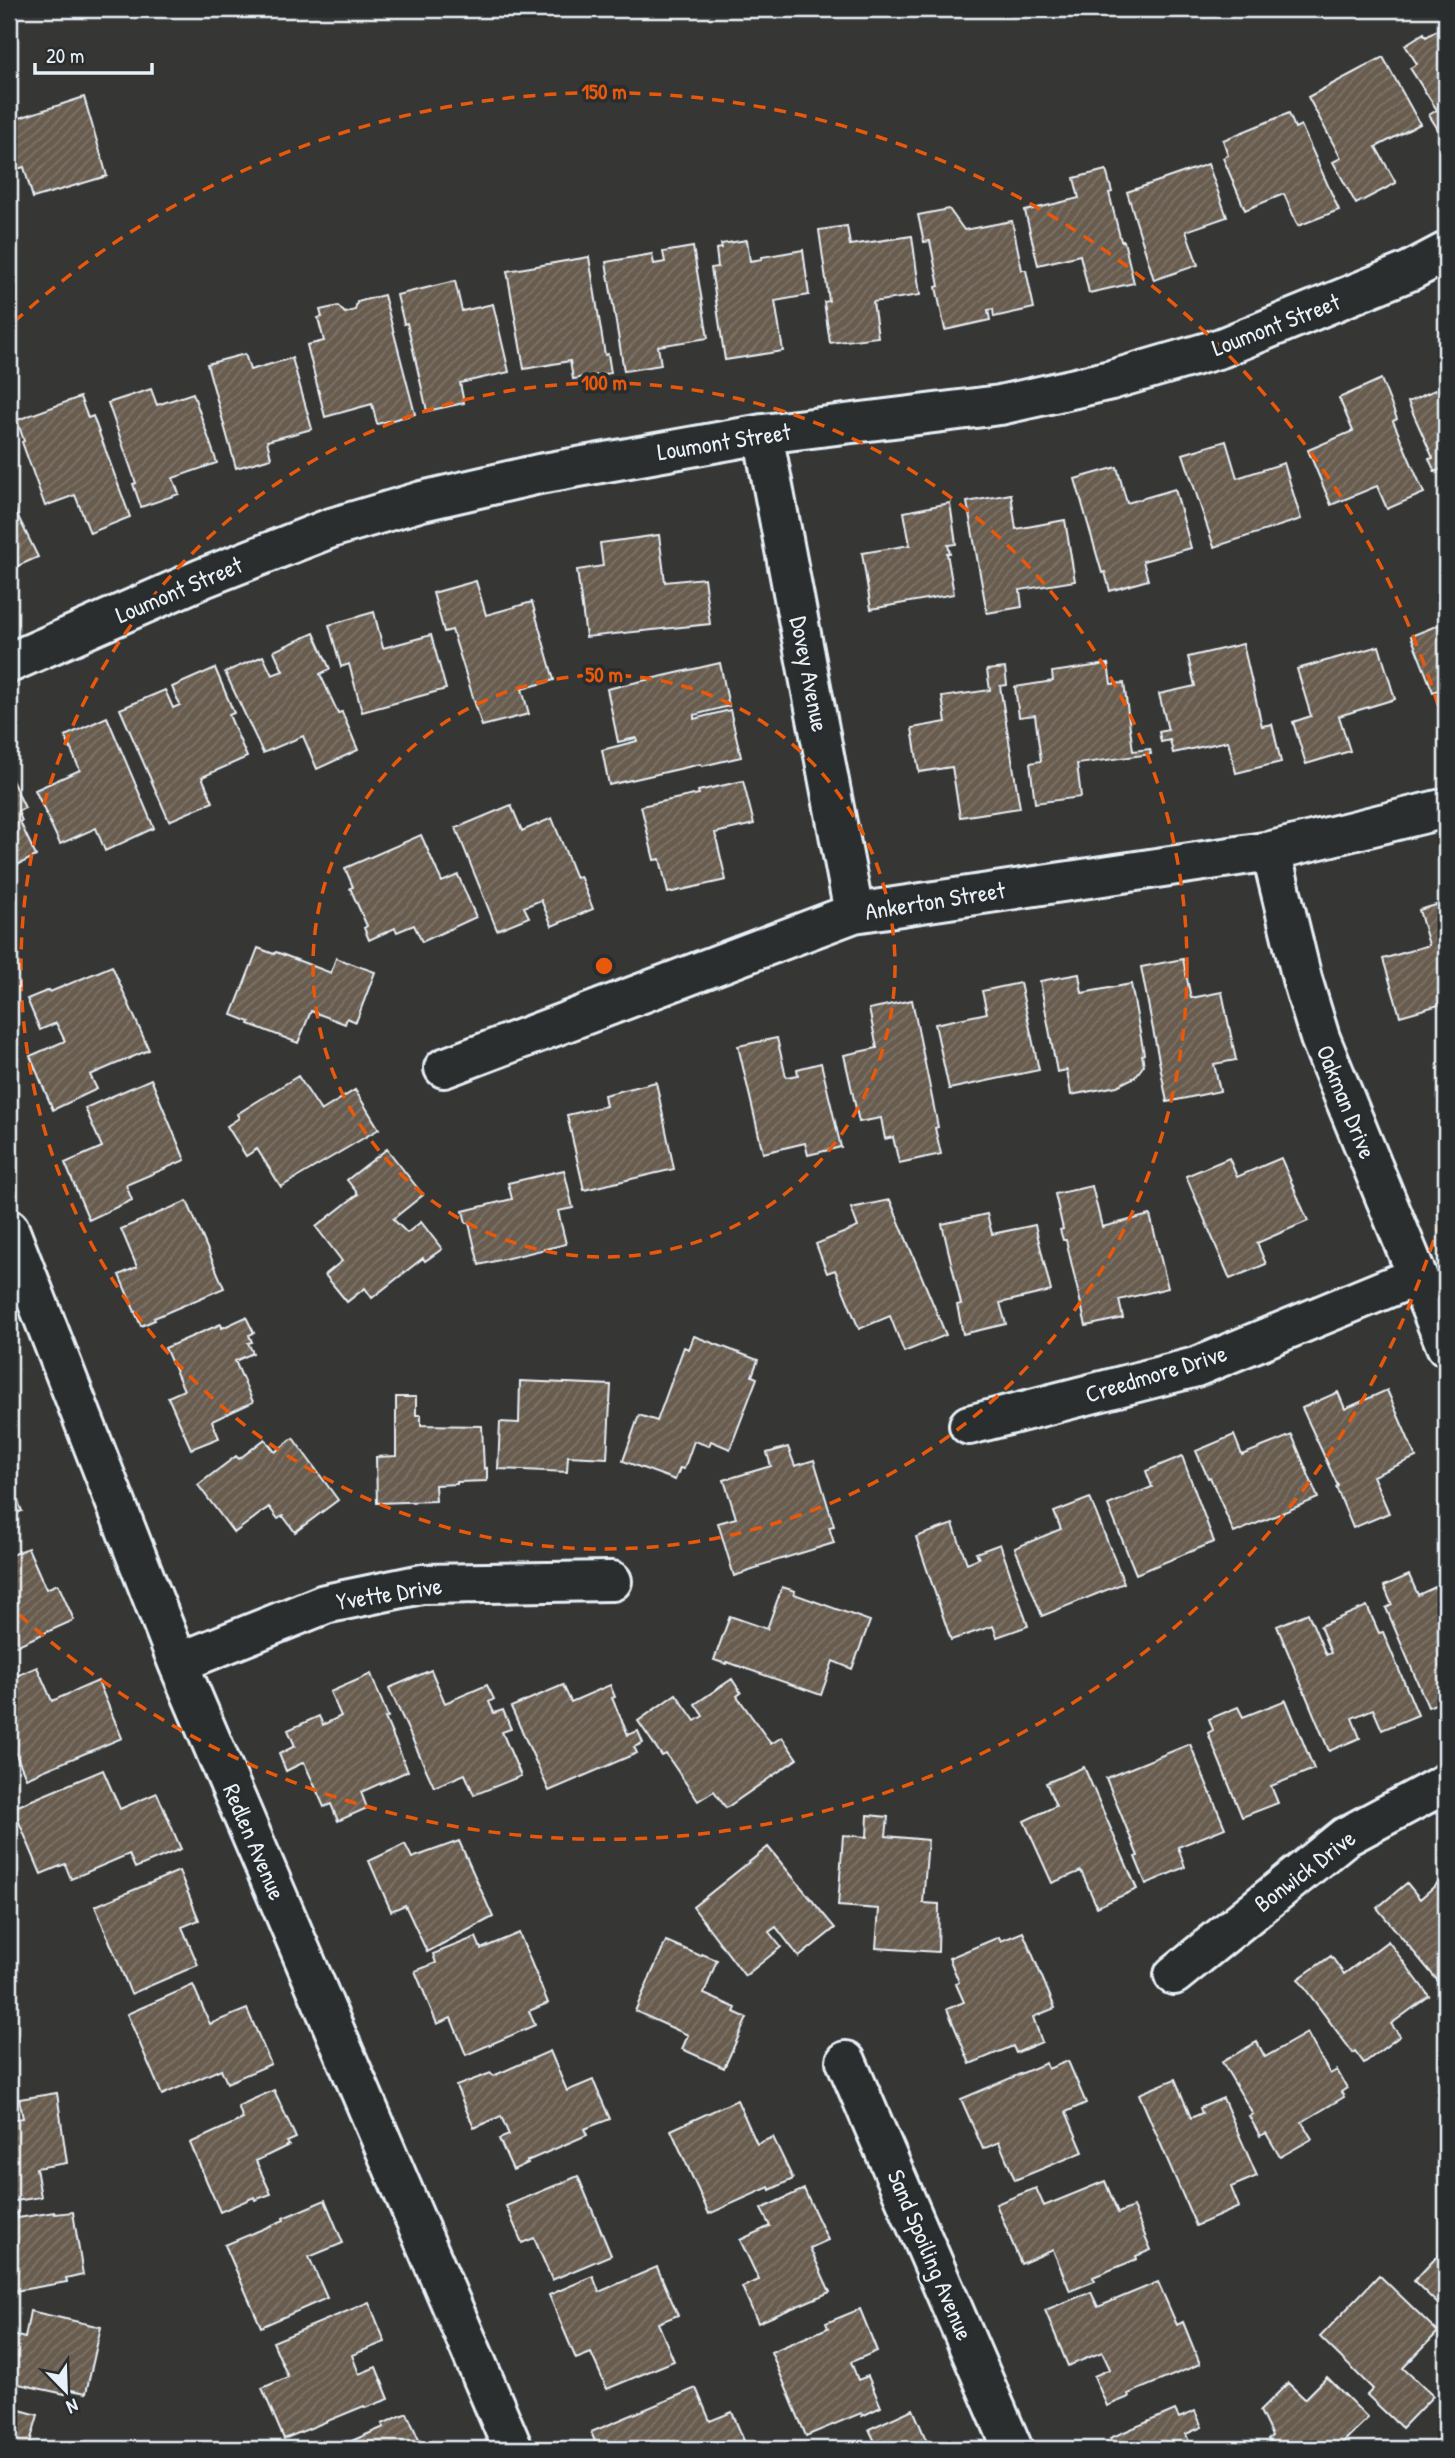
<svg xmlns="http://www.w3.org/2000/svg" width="1455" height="2458" viewBox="0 0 1455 2458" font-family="'Patrick Hand',sans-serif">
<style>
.building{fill:url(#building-hatch);stroke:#e8f1f8;stroke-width:2}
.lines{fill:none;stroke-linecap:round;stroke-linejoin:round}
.street-casing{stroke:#e8f1f8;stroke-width:44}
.street{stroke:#2a2d2e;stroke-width:38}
.ring{fill:none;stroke:#e8590c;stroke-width:3.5;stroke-dasharray:12 9}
.labels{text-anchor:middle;stroke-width:7;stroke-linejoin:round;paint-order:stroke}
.street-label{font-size:24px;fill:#e8f1f8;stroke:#2a2d2e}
.centre{fill:#e8590c;stroke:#2a2d2e;stroke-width:3.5}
.ring-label{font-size:21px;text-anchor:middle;font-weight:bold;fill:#e8590c;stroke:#2a2d2e;stroke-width:7;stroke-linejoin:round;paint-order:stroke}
</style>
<defs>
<pattern id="building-hatch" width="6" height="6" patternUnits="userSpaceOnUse" patternTransform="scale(1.75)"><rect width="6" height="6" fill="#685c4f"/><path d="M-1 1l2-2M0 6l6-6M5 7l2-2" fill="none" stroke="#7e7469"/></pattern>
</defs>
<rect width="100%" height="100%" fill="#363635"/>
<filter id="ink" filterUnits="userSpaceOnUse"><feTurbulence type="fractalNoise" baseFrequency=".0143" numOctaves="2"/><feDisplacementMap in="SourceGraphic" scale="14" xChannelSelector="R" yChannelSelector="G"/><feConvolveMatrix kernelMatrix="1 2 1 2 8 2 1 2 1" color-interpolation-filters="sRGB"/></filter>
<g filter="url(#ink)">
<path class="building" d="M1446 25V142L1429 115 1437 110 1410 68 1417 64 1405 45 1424 33 1426 37Z
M1383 57 1420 124 1376 147 1396 183 1356 204 1333 162 1341 158 1308 97Z
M84 97 107 176 33 198 24 167 13 170 9 156 10 121Z
M1289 113 1295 128 1301 125 1339 210 1298 226 1284 194 1245 210 1223 158 1228 155 1223 140Z
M1208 164 1227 217 1186 231 1198 265 1154 280 1127 192Z
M1106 170 1112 192 1109 193 1121 241H1124L1134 283 1089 293 1080 255 1038 265 1025 211 1079 198 1074 178Z
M949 209 964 230 1012 221 1022 270H1026L1034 308 994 317 993 309 988 310 990 320 945 330 936 287 939 286 930 241 924 242 918 215Z
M847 226 850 245 912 236 920 295 873 302 878 337 830 343 824 302 829 301 819 230Z
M747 240 750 261 762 259V257L803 250 809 295 775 301 783 351 725 360 711 268 718 267 716 249 722 248 721 244Z
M693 247 708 338 658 346 661 365 624 371 606 262 652 254 654 264 665 262 663 252Z
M589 257 605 355 608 354 611 373 573 379 570 361 524 369 507 271Z
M455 281 462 311 493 304 509 372 460 383 464 403 427 411 407 323 404 324 397 295Z
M384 295 415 414 377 424 372 404 325 417 307 345 324 341 318 318 322 317 320 310 338 306 345 313 355 310 357 302Z
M245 354 250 370 292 358 312 429 267 441 271 458 236 468 207 364Z
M1381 379 1397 419 1393 421 1424 493 1387 509 1377 486 1331 505 1308 450 1353 431 1339 398Z
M1446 385V467L1435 472 1429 459 1433 458 1408 402Z
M151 389 157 405 193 393 217 463 173 478 179 494 141 507 133 484 136 483 108 403Z
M80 397 88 418 93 416 130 517 90 533 75 495 45 506 22 442 24 441 17 420Z
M1226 441 1237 478 1284 463 1301 519 1214 547 1183 454Z
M1117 467 1127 503 1175 489 1191 548 1143 561 1148 580 1110 591 1105 572 1102 573 1075 479Z
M1011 494 1016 529 1065 520 1075 581 1020 590 1022 607 987 613 967 502Z
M9 498 38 557 9 570Z
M950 503 956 544 948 545 950 553H947L954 594 871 609 862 553 910 545 904 512Z
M659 535 665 582 704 578 710 624 586 637 577 570 603 566 600 543Z
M476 581 486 615 532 602 554 680 522 689 529 714 482 726 452 630 444 632 433 593Z
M374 612 383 648 431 635 446 689 362 712 349 664 341 667 329 625Z
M1446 622V687L1433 692 1411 636Z
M314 633 330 669 320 674 338 713 342 712 358 750 317 769 303 736 263 753 225 672 263 656 272 675 283 671 274 651Z
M1243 644 1262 726 1272 724 1281 762 1236 773 1228 741 1173 753 1170 740 1161 742 1159 732 1168 730 1159 694 1195 686 1188 657Z
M1379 646 1395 699 1339 716 1350 751 1306 764 1293 722 1311 716 1297 669Z
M720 663 729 706 694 715V719L730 710 741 757 702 766 701 764 609 785 602 750 637 741 636 738 618 742 607 689Z
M1108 664 1111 684 1124 683 1133 751 1150 749 1151 754 1077 764 1081 797 1035 803 1030 763 1041 761 1035 715 1019 717 1015 687 1053 681 1052 672Z
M215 668 234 713 229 715 247 757 202 777 213 802 169 821 120 709 165 690 173 708 180 705 172 687Z
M1005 668 1007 685 1000 686 1020 808 960 817 952 767 919 772 912 728 946 722 942 697 990 690 987 670Z
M107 717 154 828 105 851 96 828 60 844 35 790 80 770 65 736Z
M9 774 25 808 18 811 22 821 20 822 36 856 9 869Z
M743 781 754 824 715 833 726 880 668 893 660 859 654 860 641 806 699 794 698 791Z
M511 805 522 831 552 818 576 878 580 876 593 909 552 926 541 900 524 907 529 917 497 930 456 828Z
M421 835 442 882 458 875 476 917 422 942 414 925 397 932 395 928 369 940 364 928 367 926 350 888 353 887 345 868Z
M1446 902V1003L1400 1016 1383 959 1429 945 1419 910Z
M258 948 274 954 276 952 331 973 336 958 375 972 356 1022 347 1018 345 1024 311 1011 298 1043 249 1024 250 1022 232 1015Z
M1183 959 1191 998 1222 992 1236 1060 1214 1064 1220 1091 1167 1102 1141 967Z
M112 966 149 1050 90 1075 97 1089 53 1110 30 1056 65 1041 56 1023 40 1030 27 999 49 990 50 992Z
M1079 974 1082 993 1131 984 1144 1054 1142 1055 1144 1065 1135 1077 1117 1086 1071 1095 1067 1070 1057 1072 1040 981Z
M1020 983 1039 1070 949 1089 935 1024 987 1013 982 991Z
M912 1000 938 1127 935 1128 941 1154 899 1163 893 1137 885 1139 881 1118 859 1122 844 1055 877 1048 869 1009Z
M777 1038 786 1077 798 1075 797 1069 821 1063 841 1147 808 1155 805 1143 763 1153 738 1046Z
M298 1076 321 1111 355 1090 379 1129 281 1187 257 1149 246 1156 227 1126 239 1118 237 1114Z
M151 1079 185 1160 126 1185 132 1200 89 1220 65 1163 102 1147 85 1108Z
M656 1082 674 1169 584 1190 567 1115 606 1106 604 1095Z
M387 1149 423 1195 393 1219 407 1233 421 1222 442 1249 425 1261 423 1258 372 1298 365 1288 347 1302 325 1275 342 1261 316 1227 358 1194 347 1180Z
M1229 1158 1237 1177 1281 1158 1308 1221 1257 1243 1266 1264 1230 1279 1186 1176Z
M564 1170 573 1208 558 1211 566 1244 479 1265 469 1223H466L463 1211 512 1199 508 1183Z
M1092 1186 1102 1227 1150 1215 1168 1288 1119 1300 1123 1318 1086 1326 1066 1240H1063L1060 1230 1063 1229 1055 1194Z
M890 1200 946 1335 904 1352 890 1316 859 1329 835 1270 827 1273 816 1244 858 1227 851 1208Z
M187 1201 224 1288 154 1318 155 1320 141 1326 119 1275 137 1267 121 1229Z
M987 1214 992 1234 1035 1225 1051 1291 1000 1303 1006 1324 963 1334 957 1305 961 1304 942 1224Z
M246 1317 254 1333 249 1335 252 1342 248 1343 253 1353 235 1361 253 1402 212 1421 219 1438 191 1449 168 1397 184 1390 165 1348 221 1324 222 1328Z
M694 1336 758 1360 752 1376 757 1378 730 1449 711 1441 709 1446 694 1441 684 1469 680 1468 675 1480 623 1461 639 1415 657 1421 684 1347 689 1349Z
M520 1381 611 1385 607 1458 568 1456 567 1472 498 1469 500 1422 519 1423Z
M1387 1390 1416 1457 1373 1476 1389 1513 1353 1528 1336 1487 1338 1486 1302 1408 1338 1392 1345 1409Z
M396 1397H416V1415H421V1425L482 1426 484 1469 487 1468V1481L457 1482V1484L435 1485 436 1501 377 1503 376 1457 396 1456Z
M1234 1435 1242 1455 1292 1435 1318 1498 1234 1533 1210 1477 1208 1478 1196 1451Z
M293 1438 338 1500 295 1532 283 1516 278 1519 269 1507 234 1533 198 1485 236 1456 239 1459 265 1439 275 1452Z
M788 1447 795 1466 814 1460 834 1526 829 1527 834 1543 758 1566 759 1568 734 1576 718 1523 736 1518 724 1480 771 1466 767 1453Z
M1182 1456 1214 1542 1136 1574 1108 1505 1152 1487 1146 1471Z
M9 1480 22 1511 9 1517Z
M1090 1498 1124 1583 1042 1616 1015 1548 1061 1529 1054 1512Z
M953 1524 967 1563 979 1558 976 1553 1000 1544 1028 1626 997 1637 993 1626 951 1640 916 1537Z
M28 1548 46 1589 58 1584 74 1620 9 1649V1556Z
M1409 1575 1418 1595 1446 1582V1700L1428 1707 1386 1608 1392 1605 1384 1586Z
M782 1587 795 1591 794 1594 870 1621 852 1669 833 1661 821 1695 727 1662 726 1664 714 1660 730 1616 767 1629Z
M1367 1606 1379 1633 1383 1632 1418 1715 1382 1730 1373 1709 1352 1718 1360 1738 1329 1751 1277 1626 1308 1613 1326 1655 1331 1653 1320 1626Z
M37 1667 52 1701 98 1681 122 1738 26 1778 9 1738V1679Z
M431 1670 445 1703 487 1685 494 1699 489 1702 494 1713 503 1710 511 1729 502 1732 521 1776 474 1795 465 1774 434 1787 389 1688Z
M371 1674 388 1717 385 1718 408 1771 361 1792 367 1808 338 1821 331 1804 324 1807 304 1762 286 1771 279 1754 295 1746 288 1730 319 1716 323 1725 341 1716 330 1692Z
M732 1679 741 1693 737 1696 771 1744 782 1737 797 1759 726 1808 714 1791 698 1801 666 1754 662 1756 638 1721 676 1694 695 1721 703 1716 695 1704Z
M563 1685 571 1702 610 1685 615 1697 612 1698 628 1735 638 1731 643 1743 634 1747 637 1753 549 1791 511 1707Z
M1286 1700 1314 1769 1271 1786 1278 1803 1242 1817 1208 1733 1213 1730 1209 1719 1238 1707 1243 1717Z
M1190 1744 1225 1828 1178 1847 1185 1867 1146 1884 1135 1857 1138 1856 1106 1778Z
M1084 1767 1137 1889 1097 1907 1081 1871 1052 1883 1024 1821 1056 1806 1046 1783Z
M103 1770 120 1809 157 1793 181 1849 135 1868 129 1854 71 1879 65 1864 41 1874 13 1808Z
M868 1815 888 1817 886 1836 928 1840 923 1903 939 1904 938 1952 876 1948 879 1909 838 1906 843 1835 867 1837Z
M459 1841 493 1917 427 1952 405 1905 391 1911 369 1861 405 1844 412 1858Z
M768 1847 835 1928 799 1957 776 1927 769 1932 781 1947 745 1976 693 1907Z
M179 1871 199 1920 182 1927 198 1965 131 1994 95 1906Z
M1446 1876V1972L1437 1980 1377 1908 1407 1883 1420 1899Z
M1023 1932 1055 2008 1033 2017 1042 2042 1016 2053 1013 2046 970 2064 947 2009 964 2002 956 1984 959 1982 949 1958 999 1937 1001 1941Z
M519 1933 548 2003 529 2011 535 2025 466 2055 451 2018 437 2024 415 1971 436 1963 433 1954 476 1937 481 1949Z
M666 1941 701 1956 702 1954 717 1960 704 1994 736 2008 734 2012 747 2018 724 2068 682 2049 688 2035 635 2011Z
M1388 1941 1429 1996 1391 2024 1400 2036 1364 2063 1355 2051 1353 2053 1298 1979 1331 1956 1344 1974Z
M193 1985 210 2024 247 2009 271 2064 227 2083 221 2069 162 2095 127 2014Z
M1307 2033 1330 2074 1337 2070 1347 2088 1341 2092 1344 2097 1302 2122 1312 2139 1280 2157 1266 2133 1260 2136 1249 2116 1253 2114 1222 2062 1257 2042 1265 2057Z
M550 2051 567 2091 593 2080 610 2119 584 2129 587 2135 527 2161 528 2163 513 2170 499 2139 509 2135 501 2116 474 2128 456 2086 491 2073 493 2076Z
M1068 2061 1086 2103 1066 2112 1083 2152 1015 2180 999 2142 983 2149 961 2099 1046 2063 1048 2069Z
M1175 2079 1191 2118 1202 2113 1200 2108 1223 2098 1257 2176 1231 2187 1239 2207 1196 2226 1139 2094Z
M274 2090 296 2138 287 2142 289 2145 256 2161 271 2194 255 2200 254 2197 220 2212 190 2143 243 2119 238 2106Z
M57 2093 67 2163 36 2168 41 2197 9 2202V2120L23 2118 19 2099Z
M737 2100 757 2144 773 2137 793 2179 770 2190 769 2187 709 2214 671 2130Z
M578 2176 611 2255 552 2280 534 2238 522 2243 506 2206Z
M1105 2181 1118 2213 1133 2207 1151 2250 1136 2256 1137 2259 1093 2277 1095 2281 1070 2291 1053 2250 1021 2264 996 2204 1036 2188 1044 2206Z
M804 2189 828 2240 810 2248 830 2292 758 2323 742 2287 759 2280 740 2240 770 2226 761 2209Z
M325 2200 343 2243 309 2257 327 2298 261 2327 225 2245 284 2220 283 2218Z
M54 2212 55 2214 73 2212 83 2275 66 2279 67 2282 9 2292V2215L18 2213V2218Z
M1442 2251 1446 2253V2312L1414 2281Z
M657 2267 678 2315 658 2323 674 2361 607 2389 591 2353 576 2359 549 2295 593 2276 599 2292Z
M1379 2275 1438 2332 1403 2368 1433 2396 1402 2428 1367 2395 1373 2389 1320 2337Z
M1158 2282 1177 2325 1183 2322 1200 2364 1128 2394 1129 2397 1107 2406 1094 2376 1110 2369 1102 2352 1068 2366 1045 2310 1091 2292 1098 2307Z
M369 2302 385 2342 352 2355 359 2374 376 2367 389 2399 365 2408 364 2406 284 2439 262 2388 288 2377 273 2342Z
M860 2309 877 2351 851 2362 858 2380 868 2376 881 2407 862 2416 861 2413 806 2436 771 2352 828 2328 826 2323Z
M30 2311 101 2327 86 2393 66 2389 65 2394 9 2382V2334L25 2338Z
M1327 2377 1368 2418 1336 2449H1278L1268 2439 1272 2436 1260 2411 1288 2383 1305 2399Z
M696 2388 710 2421 732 2412 747 2448 598 2449 591 2432Z
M9 2407 38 2415 28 2449H9Z
M913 2409 930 2449H864L876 2444 869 2429Z
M1175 2410 1179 2418 1195 2411 1202 2427 1186 2434 1192 2449H1114L1110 2438Z
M407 2413 423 2449H333L384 2427 382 2424Z"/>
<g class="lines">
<defs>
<path id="street" d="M763 434 854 913
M9 663 203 578 331 528 422 501 539 474 763 434 1000 405 1111 380 1221 348 1410 271 1446 252
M1271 851 1302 979 1320 1038 1446 1346
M444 1068 854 913 1271 851 1446 808
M9 1229 178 1663 513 2449
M969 1425 1196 1367 1417 1276
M178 1663 325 1604 422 1584 612 1581
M1174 1975 1345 1837 1446 1783
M846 2061 1013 2449"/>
</defs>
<use href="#street" class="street-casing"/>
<use href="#street" class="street"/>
</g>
</g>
<g class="ring">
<circle cx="604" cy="966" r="291"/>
<circle cx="604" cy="966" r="583"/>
<path d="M1446 1200A874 874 0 0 1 14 1610M14 322A874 874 0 0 1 1446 732"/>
</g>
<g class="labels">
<g class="street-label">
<text transform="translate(1276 325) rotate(-21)" y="8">Loumont Street</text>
<text transform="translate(724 442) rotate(-9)" y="8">Loumont Street</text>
<text transform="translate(179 590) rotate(-23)" y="8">Loumont Street</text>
<text transform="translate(809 674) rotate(79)" y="8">Dovey Avenue</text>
<text transform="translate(935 901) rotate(-9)" y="8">Ankerton Street</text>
<text transform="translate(1346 1102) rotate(68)" y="8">Oakman Drive</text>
<text transform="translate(1156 1374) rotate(-17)" y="8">Creedmore Drive</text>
<text transform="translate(389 1594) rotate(-9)" y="8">Yvette Drive</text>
<text transform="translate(254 1842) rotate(67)" y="8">Redlen Avenue</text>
<text transform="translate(1305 1871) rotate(-37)" y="8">Bonwick Drive</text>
<text transform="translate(930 2255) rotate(67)" y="8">Sand Spoiling Avenue</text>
</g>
</g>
<circle cx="604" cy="966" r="10" class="centre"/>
<g class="ring-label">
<text x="604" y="99">150 m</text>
<text x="604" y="390">100 m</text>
<text x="604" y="682">50 m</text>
</g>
<rect width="1455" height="2458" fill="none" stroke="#2a2d2e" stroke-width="35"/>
<rect x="18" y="18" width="1420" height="2423" fill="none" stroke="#e8f1f8" stroke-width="2.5" filter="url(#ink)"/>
<g transform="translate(66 2391) rotate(157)" stroke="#2a2d2e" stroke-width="5" paint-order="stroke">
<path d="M0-5L12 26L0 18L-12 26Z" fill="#e8f1f8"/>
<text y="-10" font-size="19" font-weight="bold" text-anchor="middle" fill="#e8f1f8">N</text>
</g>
<path d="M35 63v10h117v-10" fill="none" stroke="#e8f1f8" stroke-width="3.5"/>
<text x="46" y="63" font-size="21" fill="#e8f1f8" stroke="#2a2d2e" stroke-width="5" paint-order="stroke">20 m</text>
</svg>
